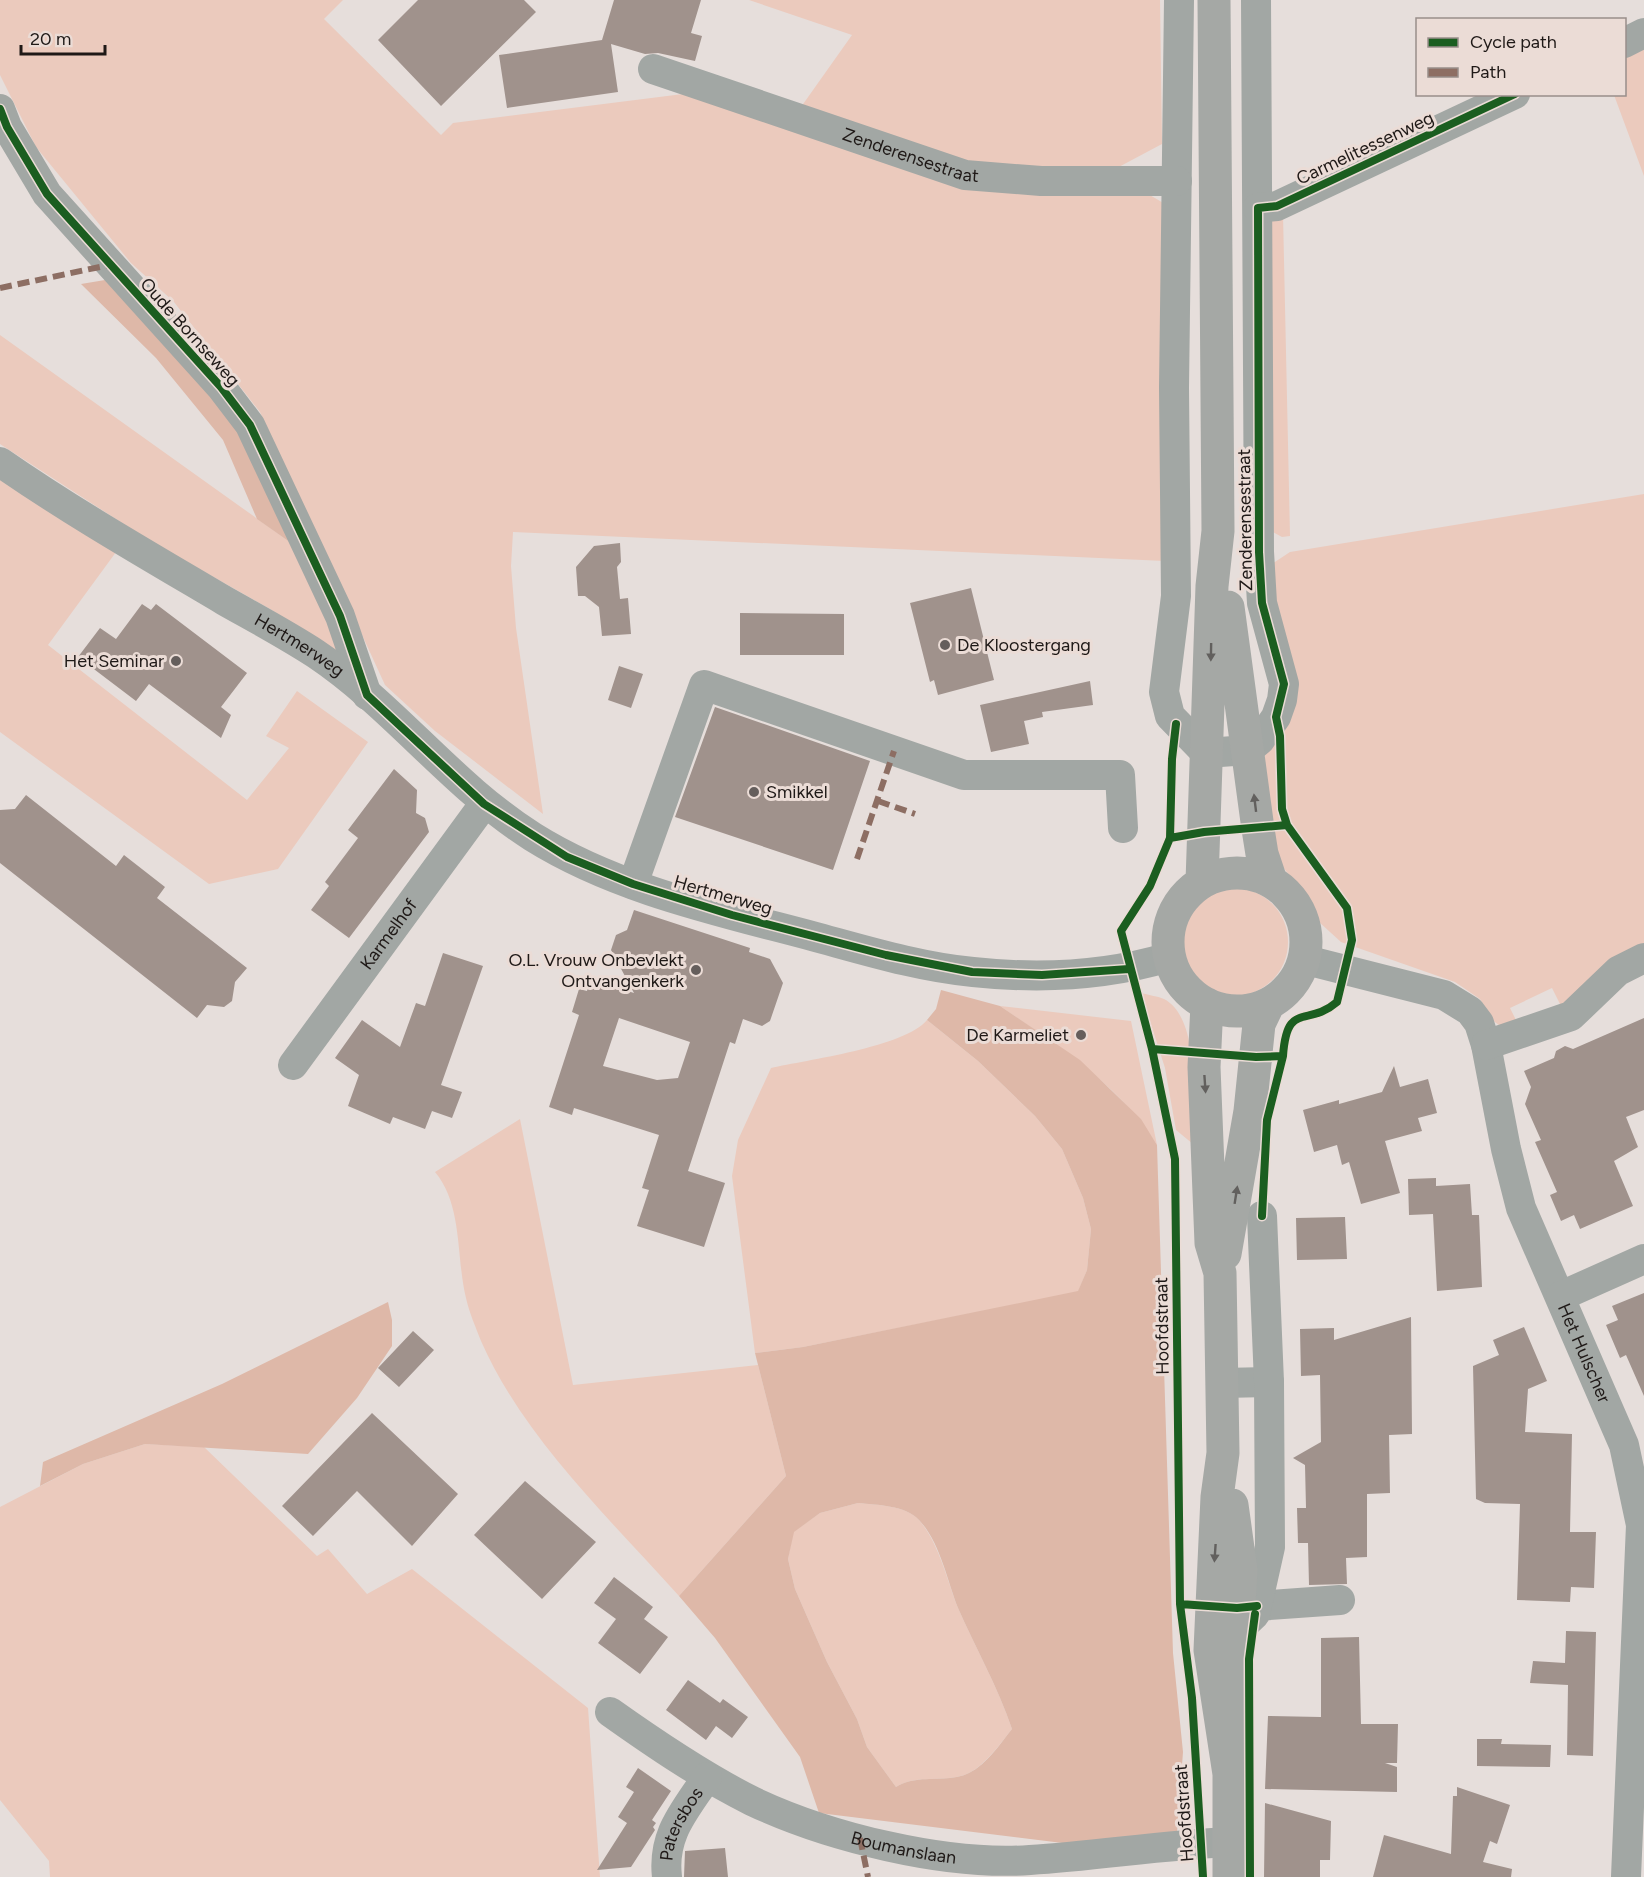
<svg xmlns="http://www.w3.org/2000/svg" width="1644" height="1877" viewBox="0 0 1644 1877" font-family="Figtree,sans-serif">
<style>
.green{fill:#ebcabd}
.forest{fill:#deb8a8;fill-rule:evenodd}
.building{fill:#a0928c;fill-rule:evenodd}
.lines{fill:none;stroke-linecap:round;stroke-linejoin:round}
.minor{stroke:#a2a7a4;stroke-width:30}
.major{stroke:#a5a8a5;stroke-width:33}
.quiet{stroke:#8d6e63;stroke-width:6;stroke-dasharray:12 6;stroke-linecap:butt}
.cycleway-casing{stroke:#ebdcd6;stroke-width:11}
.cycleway{stroke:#1b5e20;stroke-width:8}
.oneway{fill:#62605e}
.poi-dot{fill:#655e5c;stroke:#ebdcd6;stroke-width:2}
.labels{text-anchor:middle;stroke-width:6;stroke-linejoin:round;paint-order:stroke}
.street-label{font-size:18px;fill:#1f1917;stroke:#ebdcd6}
.poi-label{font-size:18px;fill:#1f1917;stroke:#ebdcd6;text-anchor:end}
</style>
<rect width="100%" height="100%" fill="#e6dedb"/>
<path class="green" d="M0 0H343L324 19 441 135 453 123 691 93 962 183 1143 191 1165 204V561L513 532 511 566 516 628 543 814 435 731 385 685 260 412 174 302 131 263 36 147 0 75Z
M749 0H1160L1162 144 1115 169 982 167 801 107 852 35Z
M1644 42V176L1614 95 1624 94 1625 52Z
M1283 214 1290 536 1282 537 1269 530 1268 227 1274 219Z
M0 335 301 550 344 657 270 609 153 543 0 444Z
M0 472 119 548 48 645 247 800 289 748 266 736 297 691 368 742 278 869 209 884 0 732Z
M1644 494V947L1562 1008 1552 988 1510 1008 1520 1028 1504 1029 1491 1019 1480 999 1455 982 1341 942 1319 922 1307 897 1277 860 1262 764 1270 742 1269 566 1290 552Z
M1180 942a54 54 0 1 1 108 0a54 54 0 1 1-108 0Z
M1141 993C1148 995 1157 996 1164 999 1202 1019 1192 1107 1193 1144L1176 1130 1165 1068Z
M1000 1006 1131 1021 1157 1145C1119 1084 1058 1046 1000 1006Z
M927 1020 978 1061 1035 1116 1062 1149 1083 1198 1091 1229 1087 1270 1078 1292 803 1347 755 1353 732 1176 738 1140 771 1068C806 1060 905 1047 927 1020Z
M520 1119 573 1385 758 1365 786 1476 679 1596C609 1518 523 1437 481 1341 476 1328 469 1312 466 1298 456 1258 463 1205 435 1172Z
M145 1444 204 1447 317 1556 328 1549 367 1594 412 1569 588 1708 600 1877H50L49 1861 0 1800V1507L83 1464Z
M858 1503C877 1505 905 1505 919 1520 939 1543 947 1580 958 1608 976 1649 998 1687 1012 1729 1000 1744 986 1764 969 1773 946 1784 918 1773 896 1787L867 1747 857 1719 827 1662 795 1589 788 1559 793 1532 820 1513Z"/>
<path class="forest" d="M111 279 237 420 301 550 257 519 223 440 156 358 81 284Z
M941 990 1000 1006 1080 1060 1141 1119 1157 1145 1173 1653 1183 1752 1177 1833 1103 1848 819 1813 800 1757 715 1638 679 1596 786 1476 755 1353 803 1347 1078 1291 1087 1270 1091 1229 1083 1198 1062 1149 1035 1116 978 1061 927 1020 936 1009ZM858 1503C877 1505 905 1505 919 1520 940 1542 947 1580 958 1608 976 1649 998 1687 1012 1729 1000 1744 987 1764 969 1773 947 1784 918 1773 896 1787L867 1747 857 1719 827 1662 795 1589 788 1559 794 1532 820 1513Z
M388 1302 392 1320V1346L357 1398 308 1454 145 1444 83 1464 40 1486 43 1462 222 1384Z"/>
<path class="building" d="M418 0H524L536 12 441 106 378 40Z
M614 0H701L691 33 702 36 695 61 658 53 645 54 611 44 618 92 507 108 499 55 602 40Z
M620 543 621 562 617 567 620 599 628 598 631 634 602 636 599 607 585 596H578L576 567 594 546Z
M971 588 994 680 938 695 934 680 930 682 910 603Z
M142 604 151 610 156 604 247 673 221 707 231 715 221 738 149 684 136 701 78 657 100 628 116 639Z
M740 613 844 614V655H740Z
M619 666 643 674 631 708 608 700Z
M1090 681 1093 705 1042 712 1043 717 1024 721 1029 744 991 752 980 705Z
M715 707 870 761 833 870 675 817Z
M394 769 417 790 416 813 425 818 429 832 349 938 311 910 329 886 325 882 358 838 348 830Z
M26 795 116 866 124 855 165 887 157 898 247 968 235 982 232 1001 224 1007 207 1005 197 1018 0 863V810L15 809Z
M634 910 750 948 749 952 770 959 783 983 770 1021 762 1026 743 1019 735 1044 730 1042 688 1171 725 1183 704 1247 637 1226 649 1190 642 1188 659 1135 574 1108 572 1115 549 1107 579 1015 572 1012 579 989 587 991 588 986 599 990 602 983 634 993 611 950 616 935 627 930ZM619 1018 690 1042 678 1078 657 1080 603 1066Z
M443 953 483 966 441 1085 462 1092 452 1118 432 1111 425 1129 393 1117 390 1124 348 1106 359 1075 335 1058 362 1020 400 1047 416 1003 425 1006Z
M1644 1018V1110L1626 1117 1638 1147 1614 1161 1633 1206 1580 1229 1574 1215 1561 1221 1550 1195 1557 1192 1535 1142 1541 1140 1525 1104 1531 1087 1524 1071 1554 1058 1556 1051 1565 1046 1573 1049Z
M1394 1066 1400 1087 1428 1079 1437 1113 1418 1118 1422 1131 1385 1141 1400 1193 1361 1204 1349 1162 1342 1165 1337 1145 1314 1152 1303 1110 1339 1100V1104L1382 1092Z
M1436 1178V1186L1470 1184 1472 1215H1479L1482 1287 1437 1291 1433 1214 1409 1215 1408 1179Z
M1345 1217 1347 1259 1297 1260 1296 1218Z
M1644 1293V1396L1626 1355 1620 1358 1606 1325 1618 1320 1612 1306Z
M1411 1317 1412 1434 1389 1435 1390 1493 1367 1494V1557L1346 1558 1347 1584 1309 1585 1308 1543H1298L1297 1508H1306L1305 1465 1293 1458 1321 1442 1320 1375 1301 1376 1300 1329 1334 1328V1340Z
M1524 1327 1547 1381 1528 1389 1525 1432 1572 1434 1570 1532H1596L1594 1588 1571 1587 1570 1602 1517 1600 1520 1504 1485 1503 1476 1499 1473 1366 1499 1355 1493 1340Z
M413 1331 434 1350 399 1387 378 1368Z
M372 1413 458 1494 412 1546 357 1491 313 1536 282 1506Z
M525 1481 596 1542 542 1599 474 1535Z
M614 1577 653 1607 644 1619 668 1637 640 1674 598 1643 616 1619 594 1603Z
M1566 1631 1596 1632 1593 1756 1567 1755 1568 1685 1530 1683 1533 1661 1565 1663Z
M1359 1637 1361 1724H1398L1397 1763H1385L1397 1767V1792L1265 1789 1268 1716 1321 1717V1638Z
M688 1680 720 1703 723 1699 748 1717 732 1738 716 1726 706 1740 666 1710Z
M1477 1739H1502L1501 1744 1551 1745 1550 1767 1477 1766Z
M638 1768 671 1791 652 1820 656 1823 653 1827 655 1830 631 1867 597 1870 627 1823 618 1817 634 1792 626 1787Z
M1457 1787 1510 1805 1497 1844 1490 1841 1483 1862 1512 1869 1511 1877H1373L1384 1835 1451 1854 1453 1796H1457Z
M1265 1803 1331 1821 1330 1860H1320V1877H1264Z
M725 1848 728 1877H684L685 1851Z"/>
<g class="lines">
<g class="minor">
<path d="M1179 0 1174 388 1176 596 1164 692 1170 716 1206 753 1248 750 1260 740 1276 717 1282 700 1284 684 1262 603 1259 552 1256 0"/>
<path d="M1624 43 1644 33"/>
<path id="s1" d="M653 69 965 175 1041 181H1177"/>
<path d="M0 109 7 127 47 194 221 387 250 425 340 616 367 695"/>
<path d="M1258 208 1277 206 1515 94"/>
<path id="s2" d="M0 462C72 512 149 556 225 601 255 618 287 635 316 654 395 707 452 786 533 837 616 889 718 911 812 936 864 950 919 967 973 972 1039 979 1106 976 1169 957"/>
<path d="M633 884 704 685 964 775H1120L1123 828"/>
<path id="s3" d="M1306 960 1444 995 1470 1011 1479 1023 1486 1045 1506 1149 1521 1208 1624 1445 1641 1525 1626 1877"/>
<path d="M1486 1045 1571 1016 1618 971 1644 958"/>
<path id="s4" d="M293 1065 484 804"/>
<path d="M1561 1296 1644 1259"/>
<path d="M1222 1383 1269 1382"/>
<path d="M1257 1606 1340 1600"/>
<path d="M1236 1632 1255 1614 1270 1547 1269 1382 1262 1216"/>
<path id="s5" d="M610 1712C655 1744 702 1776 752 1801 828 1837 945 1866 1030 1860 1096 1856 1162 1845 1229 1842"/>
<path id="s6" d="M667 1877C662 1834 685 1811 707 1777"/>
</g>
<path class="major" d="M1228 607 1258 829 1262 854 1271 881
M1168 942a69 69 0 1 1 138 0a69 69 0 1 1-138 0Z
M1202 882 1212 586 1218 531 1214 0
M1207 1004 1204 1067 1211 1243 1220 1273 1223 1453 1217 1497 1210 1650 1229 1774
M1225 1254 1250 1111 1259 1024 1268 1005
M1229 1877V1774L1241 1570 1232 1505"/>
<path class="quiet" d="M0 288 109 265
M878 801 915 814
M857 859 894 751
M860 1838 868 1877"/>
<defs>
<path id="cycleway" d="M0 109 7 127 47 194 221 387 250 425 340 616 367 695 484 804 567 857 633 884 732 915 886 955 972 972 1042 975 1129 969
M1170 838 1172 759 1176 724
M1152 1049 1256 1057 1283 1056C1287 1000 1307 1028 1337 1002L1352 940 1347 908 1287 825 1282 809 1280 736 1276 717 1284 684 1262 603 1259 552 1258 208 1277 206 1515 94
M1262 1216 1267 1120 1283 1056
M1180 1604 1237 1608 1257 1606
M1203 1877 1192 1698 1180 1604 1175 1159 1152 1049 1121 931 1150 886 1170 838 1204 832 1287 825
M1250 1877 1249 1659 1255 1614"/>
</defs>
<use href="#cycleway" class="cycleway-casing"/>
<use href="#cycleway" class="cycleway"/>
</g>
<defs><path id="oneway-solid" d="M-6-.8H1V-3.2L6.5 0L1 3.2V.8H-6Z" transform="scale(1.5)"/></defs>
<g class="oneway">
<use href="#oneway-solid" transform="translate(1211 652) rotate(91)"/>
<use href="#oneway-solid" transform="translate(1255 803) rotate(-97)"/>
<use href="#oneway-solid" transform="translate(1205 1084) rotate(86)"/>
<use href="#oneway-solid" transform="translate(1236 1195) rotate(-81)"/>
<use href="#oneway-solid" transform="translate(1215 1553) rotate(94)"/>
</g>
<g class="poi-dot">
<circle cx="945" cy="645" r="6"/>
<circle cx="176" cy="661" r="6"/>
<circle cx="754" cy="792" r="6"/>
<circle cx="696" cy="970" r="6"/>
<circle cx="1081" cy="1035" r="6"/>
</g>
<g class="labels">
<g class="street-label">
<text transform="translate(1365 148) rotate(-25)" y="6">Carmelitessenweg</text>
<text dy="6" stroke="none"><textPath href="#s1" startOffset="272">Zenderensestraat</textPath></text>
<text transform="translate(190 332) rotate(48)" y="6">Oude Bornseweg</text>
<text transform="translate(1245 520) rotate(-91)" y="6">Zenderensestraat</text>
<text dy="6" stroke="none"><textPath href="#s2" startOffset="351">Hertmerweg</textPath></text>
<text transform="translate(723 895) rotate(16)" y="6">Hertmerweg</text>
<text dy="6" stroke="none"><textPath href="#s4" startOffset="162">Karmelhof</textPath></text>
<text transform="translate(1162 1326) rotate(-91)" y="6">Hoofdstraat</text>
<text dy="6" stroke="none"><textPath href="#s3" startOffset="536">Het Hulscher</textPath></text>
<text transform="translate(1184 1813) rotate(-94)" y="6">Hoofdstraat</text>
<text dy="6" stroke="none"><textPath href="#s6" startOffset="56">Patersbos</textPath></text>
<text dy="6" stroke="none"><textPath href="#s5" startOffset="327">Boumanslaan</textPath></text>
</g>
<g class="poi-label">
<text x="957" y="651" text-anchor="start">De Kloostergang</text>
<text x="164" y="667">Het Seminar</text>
<text x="766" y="798" text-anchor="start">Smikkel</text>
<text x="684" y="966">O.L. Vrouw Onbevlekt<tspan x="684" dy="21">Ontvangenkerk</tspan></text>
<text x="1069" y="1041">De Karmeliet</text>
</g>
</g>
<rect x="1416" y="18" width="210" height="78" fill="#ebdcd6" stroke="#998e8a" stroke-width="1.5"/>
<rect x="1428" y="38" width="30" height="9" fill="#1b5e20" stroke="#998e8a" stroke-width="1.5"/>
<text x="1470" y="48" font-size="18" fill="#1f1917">Cycle path</text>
<rect x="1428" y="68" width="30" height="9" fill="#8d6e63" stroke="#998e8a" stroke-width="1.5"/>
<text x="1470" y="78" font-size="18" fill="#1f1917">Path</text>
<path d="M21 45v9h84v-9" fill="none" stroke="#1f1917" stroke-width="3"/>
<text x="30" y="45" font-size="18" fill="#1f1917" stroke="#ebdcd6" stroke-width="4.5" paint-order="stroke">20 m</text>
</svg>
